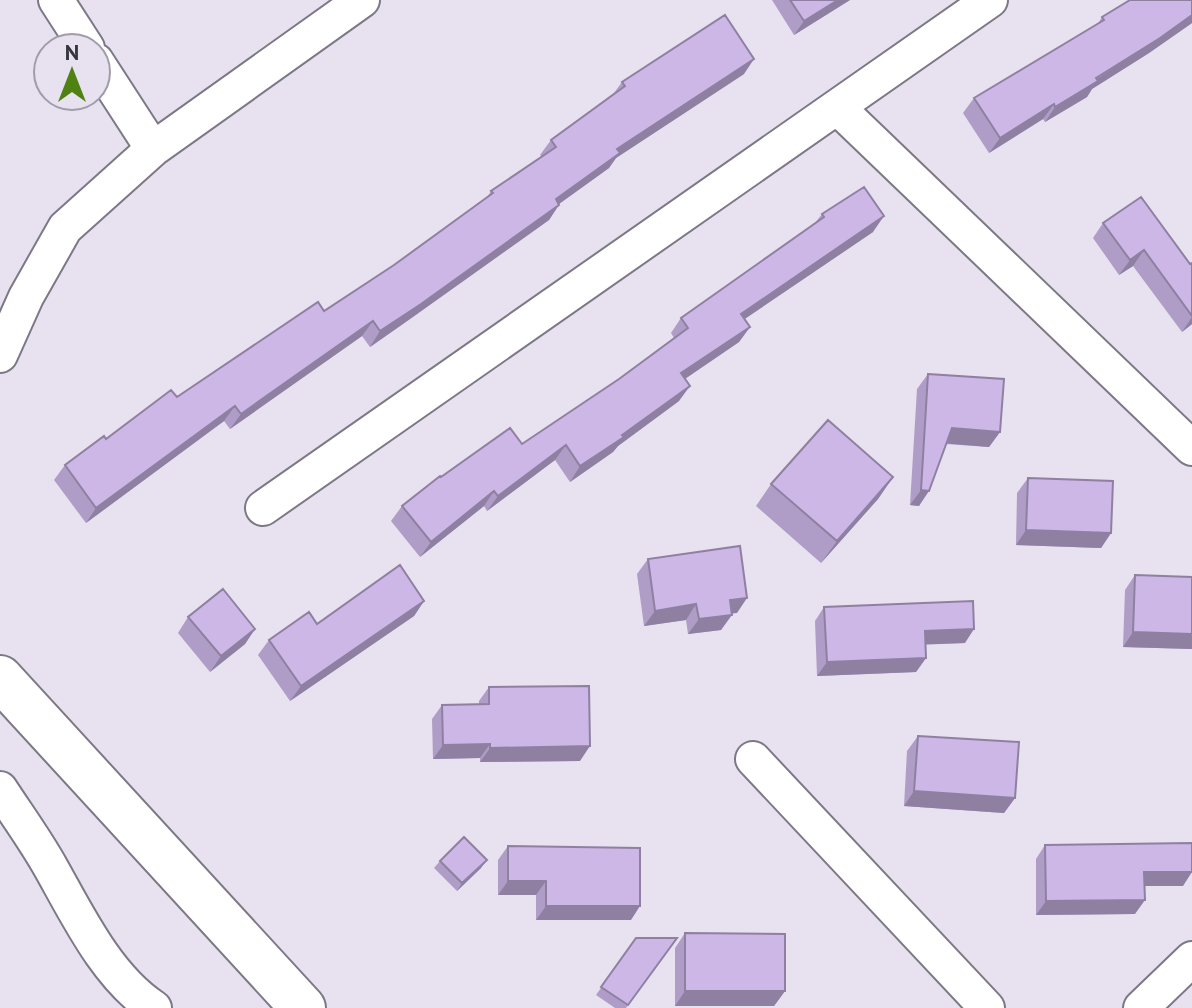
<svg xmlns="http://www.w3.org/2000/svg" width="1192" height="1008" viewBox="0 0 1192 1008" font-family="'PT Sans',sans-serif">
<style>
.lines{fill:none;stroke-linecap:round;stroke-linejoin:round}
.minor-casing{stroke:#7d7885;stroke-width:38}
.secondary-casing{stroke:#7d7885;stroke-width:48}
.minor{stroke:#fff;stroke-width:34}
.secondary{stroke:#fff;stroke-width:44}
.wall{fill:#af9dc7}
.shaded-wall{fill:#8f80a2}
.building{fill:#ccb7e7;stroke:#8f80a2;stroke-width:2}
</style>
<rect width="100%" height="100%" fill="#e7e1f0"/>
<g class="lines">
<defs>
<path id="minor" d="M56 0 87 48
M96 61 153 149
M837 107 1192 448
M0 355 26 297 65 228 153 149 362 0
M263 508 990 0
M753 759 987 1008
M0 789C17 815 36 841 51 868 78 916 107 977 154 1008
M1141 1008 1192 959"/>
<path id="secondary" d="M0 678 303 1008"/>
</defs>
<use href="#minor" class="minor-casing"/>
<use href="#secondary" class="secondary-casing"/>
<use href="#minor" class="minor"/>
<use href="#secondary" class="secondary"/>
</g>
<path class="wall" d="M772 0H850L794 35Z
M1192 0V23L1149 53 1092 89 1087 97 1045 122 1043 119 989 153 963 113 974 98 1097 25 1102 17Z
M744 74 616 158 609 168 559 204 549 220 410 319 370 347 362 336 230 429 224 421 86 523 54 480 65 465 177 397 324 311 394 265 488 196 491 191 542 157 540 155 551 140 614 93 622 82Z
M822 214 873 232 744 319 750 327 739 342 685 379 679 401 618 446 613 452 570 482 555 460 487 511 484 506 420 557 391 521 402 506 441 477 522 444 619 379 674 338 671 333 681 318 815 223Z
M1103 223 1190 264 1192 263V324L1182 332 1133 266 1119 275 1093 238Z
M928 374 1000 432 989 447 946 444 919 506 910 505 917 389Z
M893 477 878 499 821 563 756 506 771 484Z
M1028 478 1111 533 1101 548 1016 545 1017 493Z
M648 559 737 613H732L721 630 688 634 686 620 644 626 637 574Z
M1135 575 1192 577V649L1123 647 1125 590Z
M424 601 414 616 290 701 258 655 269 640 317 624Z
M824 607 965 643 925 644 926 658 916 672 817 676 815 621Z
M188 617 255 629 245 644 210 672 178 633Z
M489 687 580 761 480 762V758L433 759 432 719 442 705 479 704V701Z
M918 736 1015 798 1004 813 904 806 907 751Z
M1045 845 1183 886H1145L1135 914 1036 915V859Z
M508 846 631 920H536V895H498V860Z
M440 861 481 868 457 891 434 868Z
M685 933 785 991 774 1006H675V948Z
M636 938H677L626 1008H615L596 995Z"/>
<path class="shaded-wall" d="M838 0H850L794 35 804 21Z
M1192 15V23L1149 53 1092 89 1087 97 1045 122 1055 107Z
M754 59 744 74 616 158 609 168 545 214 556 199 617 149Z
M1054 104 1043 119 989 153 1000 138Z
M559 205 549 220 410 319 370 347 380 331Z
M884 216 873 232 730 329 741 314Z
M1144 250 1133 266 1119 275 1130 260Z
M1192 317V324L1182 332Z
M373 321 362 336 230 429 241 414Z
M750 327 739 342 670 389 681 373Z
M690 386 679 401 618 446 613 452 570 482 580 466Z
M235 406 224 421 86 523 96 508Z
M952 428 1000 432 989 447 941 443Z
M566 445 555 460 487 511 498 496Z
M893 477 878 499 821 563 837 541Z
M921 490 929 491 919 506 910 505Z
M494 491 484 506 420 557 431 542Z
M1026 530 1111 533 1101 548 1016 545Z
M747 598 737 613 719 615 730 600Z
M424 601 414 616 290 701 301 686Z
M696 604 686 620 644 626 655 611Z
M732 615 721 630 688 634 699 619Z
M255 629 245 644 210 672 221 656Z
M974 629 965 643 915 645 925 631Z
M1133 632 1192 634V649L1123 647Z
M926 658 916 672 817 676 827 662Z
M490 744 480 758 433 759 443 745Z
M590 746 580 761 480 762 490 748Z
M914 791 1015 798 1004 813 904 806Z
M487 860 481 868 457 891 462 883Z
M1144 872H1192L1183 886H1135Z
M508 881H546L536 895H498Z
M1145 900 1135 914 1036 915 1046 901Z
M546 906H640L631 920H536Z
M685 991H785L774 1006H675Z"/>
<path class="building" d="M790 0H838L804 21Z
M1130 0H1192V15L1160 38 1096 78 1098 81 1055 107 1054 104 1000 138 974 98 1104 20 1102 17Z
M725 15 754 59 617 149 620 153 556 199 559 205 421 304 380 331 373 321 241 414 235 406 96 508 65 465 104 436 106 439 171 390 177 397 318 302 324 311 394 265 493 193 491 191 556 147 551 140 625 86 622 82Z
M864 187 884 216 741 314 750 327 681 373 690 386 622 435 624 437 580 466 566 445 498 496 494 491 431 542 402 506 440 476 441 477 510 428 522 444 619 379 688 328 681 318 824 217 822 214Z
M1141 197 1190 264 1192 263V316L1144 250 1130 260 1103 223Z
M928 374 1004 379 1000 432 952 428 929 491 921 490Z
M828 420 893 477 837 541 771 484Z
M1028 478 1113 481 1111 533 1026 530Z
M740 546 747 598 730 600 732 615 699 619 696 604 655 611 648 559Z
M400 565 424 601 301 686 269 640 309 612 317 624Z
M1135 575 1192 577V634L1133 632Z
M223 589 255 629 221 656 188 617Z
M973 601 974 629 925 631 926 658 827 662 824 607Z
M589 686 590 746 490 748V744L443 745 442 705 489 704V687Z
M918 736 1019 742 1015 798 914 791Z
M464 837 487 860 462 883 440 861Z
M1192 843V872H1144L1145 900 1046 901 1045 845Z
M508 846 640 848V906H546V881H508Z
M685 933 785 934V991H685Z
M636 938H677L628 1005 601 987Z"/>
<g transform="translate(72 72)"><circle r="38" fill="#e7e1f0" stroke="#a19ca8" stroke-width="2"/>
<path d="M0-6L14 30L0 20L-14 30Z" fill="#4f8113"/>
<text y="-12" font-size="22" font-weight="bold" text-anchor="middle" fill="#37353b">N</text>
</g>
</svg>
